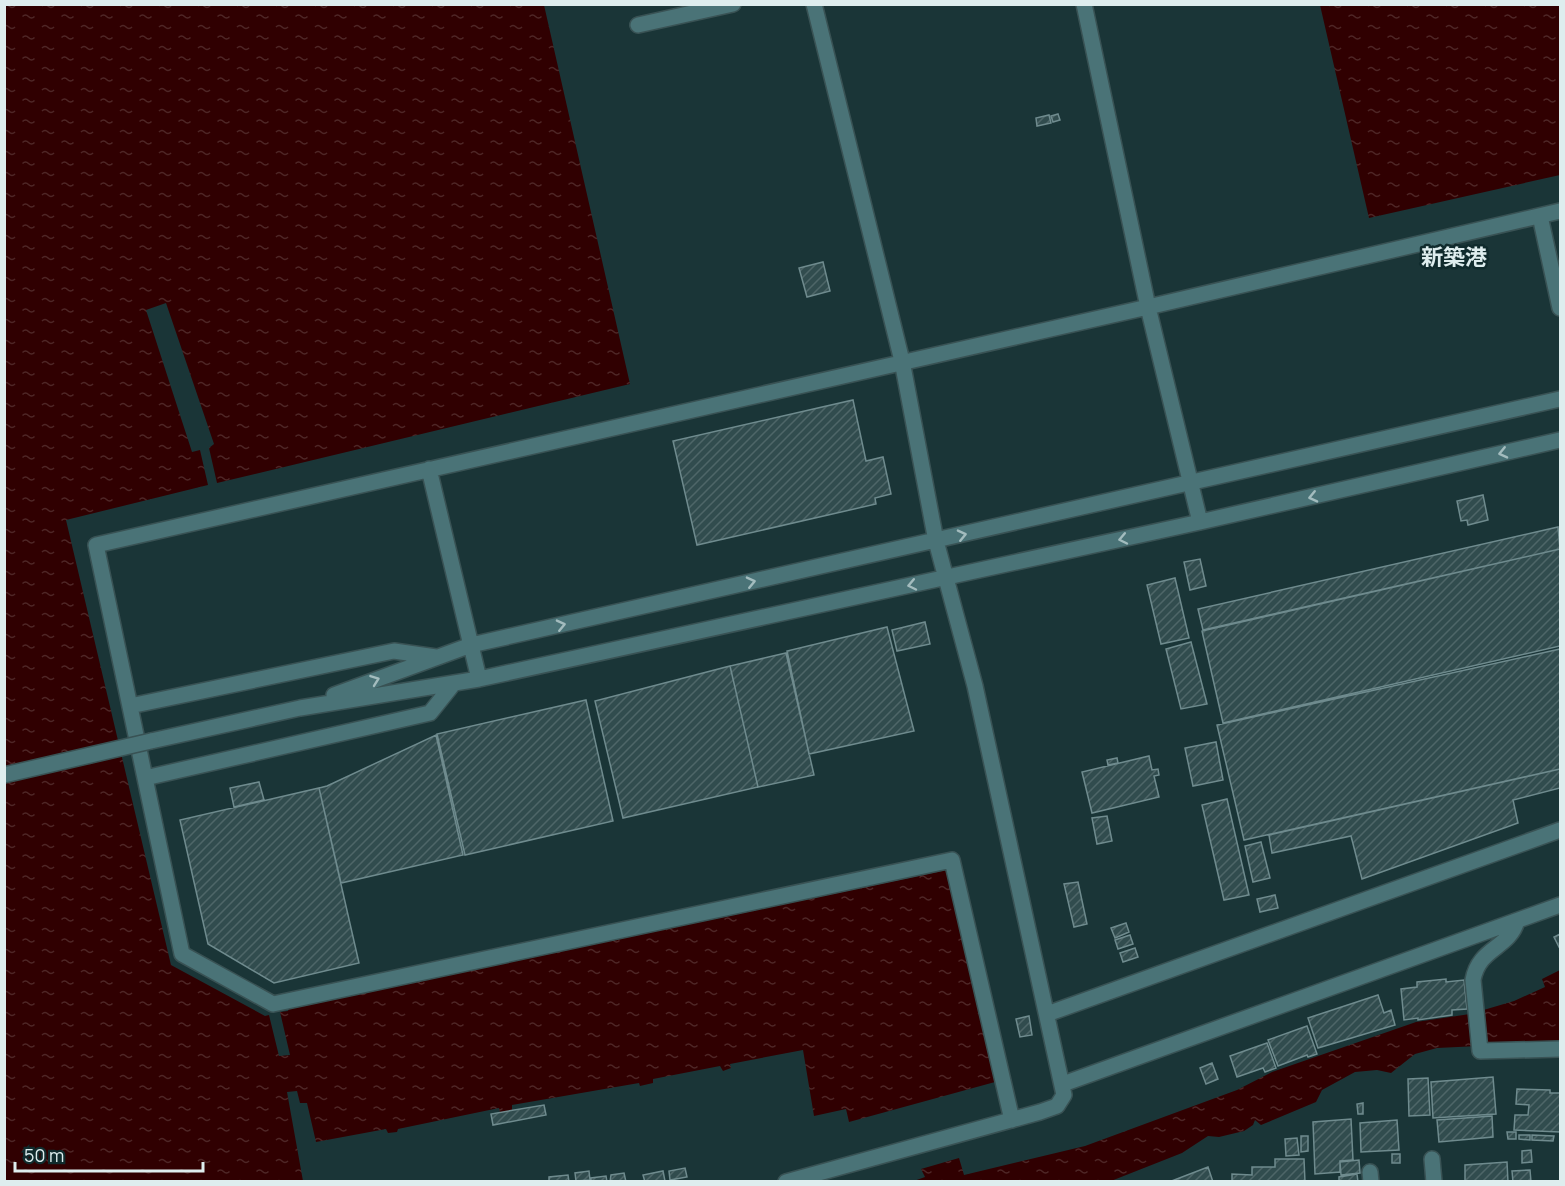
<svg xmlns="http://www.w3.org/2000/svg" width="1565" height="1186" viewBox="0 0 1565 1186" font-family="Manrope,'Noto Sans JP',sans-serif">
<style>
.water{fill:url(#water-ripples)}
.building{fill:url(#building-hatch);stroke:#6f8b8e;stroke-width:1.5}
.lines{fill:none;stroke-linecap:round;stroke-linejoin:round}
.minor-casing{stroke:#395254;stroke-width:18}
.minor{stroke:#4a7377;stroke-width:15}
.minor-bridge-casing{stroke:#395254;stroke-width:18;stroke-linecap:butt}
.minor-bridge{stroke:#4a7377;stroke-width:15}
.oneway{stroke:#a3bcbe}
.labels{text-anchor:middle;stroke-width:5;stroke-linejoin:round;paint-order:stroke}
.neighbourhood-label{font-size:22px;font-weight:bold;fill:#deedee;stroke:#102b2d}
</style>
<defs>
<pattern id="water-ripples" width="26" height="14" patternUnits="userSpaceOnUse" patternTransform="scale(1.5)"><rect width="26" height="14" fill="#300001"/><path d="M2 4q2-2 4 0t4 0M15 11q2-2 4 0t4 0" fill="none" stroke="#4e2626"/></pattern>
<pattern id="building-hatch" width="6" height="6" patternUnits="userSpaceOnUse" patternTransform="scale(1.5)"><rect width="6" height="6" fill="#314c4e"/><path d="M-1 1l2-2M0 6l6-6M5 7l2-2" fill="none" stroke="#4e6668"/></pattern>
</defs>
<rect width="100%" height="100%" fill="#1a3537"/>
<path class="water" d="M5 5H544L630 384 217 483 209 448 214 444 166 303 146 310 192 452 200 450 208 485 66 520 171 965 265 1016 269 1015 279 1056 290 1055 280 1012 288 1011 289 1008 947 870 995 1082 849 1122 846 1109 814 1116 803 1050 730 1064 731 1068 723 1071 720 1066 653 1079V1083L640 1086 639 1083 512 1105V1110L500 1113 499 1108 398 1129 397 1132 388 1133 386 1129 316 1142 307 1103H300L297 1091 287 1092 303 1181 5 1182Z
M1320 5H1560V175L1369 218Z
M1560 970V1042L1437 1048 1415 1054 1391 1073 1377 1070 1355 1072 1322 1090 1316 1102 1261 1125 1255 1120 1253 1125 1244 1131 1219 1137 1208 1136 1182 1153 1111 1181 911 1182 925 1177 921 1169 959 1158 964 1175 1085 1146 1237 1090 1272 1072 1416 1022 1470 1014 1514 1001 1545 987 1542 979Z"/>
<path class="building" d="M1058 114 1060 120 1053 122 1051 116Z
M1049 115 1051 123 1037 126 1036 118Z
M823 262 830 291 807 297 799 268Z
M853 400 866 461 883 457 891 494 875 498 876 504 697 545 673 441Z
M1483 495 1488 520 1468 525 1467 520 1461 521 1457 501Z
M1558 527 1560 549 1203 630 1198 609Z
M1560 549V646L1223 723 1202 631Z
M1200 559 1206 586 1190 590 1184 562Z
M1175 578 1189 638 1161 644 1147 585Z
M925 622 930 644 897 651 892 630Z
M887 627 914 731 809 754 787 651Z
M1191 642 1207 704 1181 709 1166 649Z
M1560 649V769L1244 840 1217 725Z
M786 653 814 775 758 787 730 666Z
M730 666 758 787 623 818 595 701Z
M586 700 613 821 465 855 437 734Z
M436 735 463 855 341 883 319 788 327 786Z
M1216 742 1223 780 1193 786 1185 748Z
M1149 756 1152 770 1158 769 1159 775 1154 776 1159 797 1092 813 1082 772Z
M1117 758 1118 763 1108 765 1107 760Z
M1560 769V788L1513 800 1518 823 1362 879 1351 836 1272 853 1269 835Z
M259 782 264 800 234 807 230 788Z
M319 788 359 963 274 983 208 944 180 820Z
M1227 799 1249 895 1224 900 1202 805Z
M1107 816 1112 841 1097 844 1092 818Z
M1261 842 1270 878 1253 882 1245 846Z
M1078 882 1087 924 1074 927 1064 884Z
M1275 895 1278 908 1260 912 1257 899Z
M1126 923 1129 932 1115 938 1111 928Z
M1560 934V946L1559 947 1554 937Z
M1130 935 1133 944 1118 949 1115 940Z
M1135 948 1138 957 1123 962 1120 953Z
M1446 979V982L1464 980 1467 1009 1452 1010V1015L1418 1020V1018L1404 1020 1401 989 1417 987V982Z
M1378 995 1384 1013 1391 1010 1395 1025 1318 1048 1308 1018Z
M1029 1016 1032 1035 1020 1037 1016 1019Z
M1307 1026 1317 1054 1308 1057 1307 1055 1278 1066 1268 1040Z
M1267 1043 1276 1068 1265 1072 1263 1068 1237 1077 1230 1056Z
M1212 1063 1218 1079 1206 1084 1200 1068Z
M1493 1077 1496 1114 1433 1118 1431 1082Z
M1428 1078 1430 1115 1409 1116 1408 1079Z
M1517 1089 1550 1090V1093H1560V1132L1514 1130 1515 1115H1528L1529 1105 1516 1104Z
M1363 1103V1114H1358L1357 1104Z
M544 1105 546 1115 493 1125 491 1114Z
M1492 1116 1493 1137 1439 1142 1437 1120Z
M1351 1119 1353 1160 1340 1161V1172L1315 1174 1313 1122Z
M1397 1120 1399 1150 1361 1152 1360 1123Z
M1507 1132H1516V1139H1508Z
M1519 1135H1530V1140L1519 1139Z
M1532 1135 1554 1136 1553 1141 1532 1140Z
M1301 1136H1308V1151L1301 1152Z
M1297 1138 1299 1155 1286 1156 1285 1139Z
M1531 1150 1532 1162 1522 1163V1151Z
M1392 1154H1400V1163H1392Z
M1275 1159H1304L1305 1182H1232V1174L1252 1175V1167H1275Z
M1359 1160 1360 1173 1341 1175 1340 1162Z
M1507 1162 1508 1182H1465V1165Z
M1208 1167 1213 1182H1169Z
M685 1168 687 1177 670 1180 669 1171Z
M1530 1170 1531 1182H1513L1512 1171Z
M589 1171 590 1180 576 1181 575 1173Z
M663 1171 665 1181 645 1182 643 1175Z
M624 1173 626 1182H610L611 1175Z
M1357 1174 1358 1182H1339V1177Z
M568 1175 569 1182H549V1177Z
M606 1176 607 1182H591V1178Z"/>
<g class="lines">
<defs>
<path id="minor" d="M1084 4 1148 307 1200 522
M638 25 733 4
M1540 216 1560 308
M429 469 479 679
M334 695 471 645 1560 399
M130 706 394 651 436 657
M151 741 300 708 479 679 1200 522 1560 440
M145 778 430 713 454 683
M1517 921C1509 949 1479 947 1473 980L1480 1051 1560 1049
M1047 1014 1560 830
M1063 1084 1560 905
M1012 1120 952 860 273 1004 182 954 96 545 1148 307 1560 211
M1432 1159 1434 1182
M1370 1172 1371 1182
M786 1182 1040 1112 1057 1106 1064 1095 975 686 936 541 902 361 814 4"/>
</defs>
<use href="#minor" class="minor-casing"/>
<use href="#minor" class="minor"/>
<defs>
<path id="minor-bridge" d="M4 775 151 741"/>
</defs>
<use href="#minor-bridge" class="minor-bridge-casing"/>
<use href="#minor-bridge" class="minor-bridge"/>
</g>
<defs><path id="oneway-chevron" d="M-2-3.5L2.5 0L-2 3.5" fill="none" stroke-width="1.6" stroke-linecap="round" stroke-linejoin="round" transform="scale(1.5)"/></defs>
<g class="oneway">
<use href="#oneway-chevron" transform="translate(1503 453) rotate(167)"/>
<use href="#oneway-chevron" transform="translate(1313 497) rotate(167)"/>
<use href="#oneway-chevron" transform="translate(962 535) rotate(-13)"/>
<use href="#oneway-chevron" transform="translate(1123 539) rotate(168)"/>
<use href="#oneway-chevron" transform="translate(751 582) rotate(-13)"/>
<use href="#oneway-chevron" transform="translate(912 585) rotate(168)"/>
<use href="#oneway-chevron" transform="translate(561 625) rotate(-13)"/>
<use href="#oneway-chevron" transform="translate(375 680) rotate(-20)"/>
</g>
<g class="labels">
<g class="neighbourhood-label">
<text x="1454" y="265">新築港</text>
</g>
</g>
<rect width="1565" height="1186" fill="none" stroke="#deedee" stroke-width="12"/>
<path d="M15 1162v9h188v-9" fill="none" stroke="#deedee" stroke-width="3"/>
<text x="24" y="1162" font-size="18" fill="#deedee" stroke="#102b2d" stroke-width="4.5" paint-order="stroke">50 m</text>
</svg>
